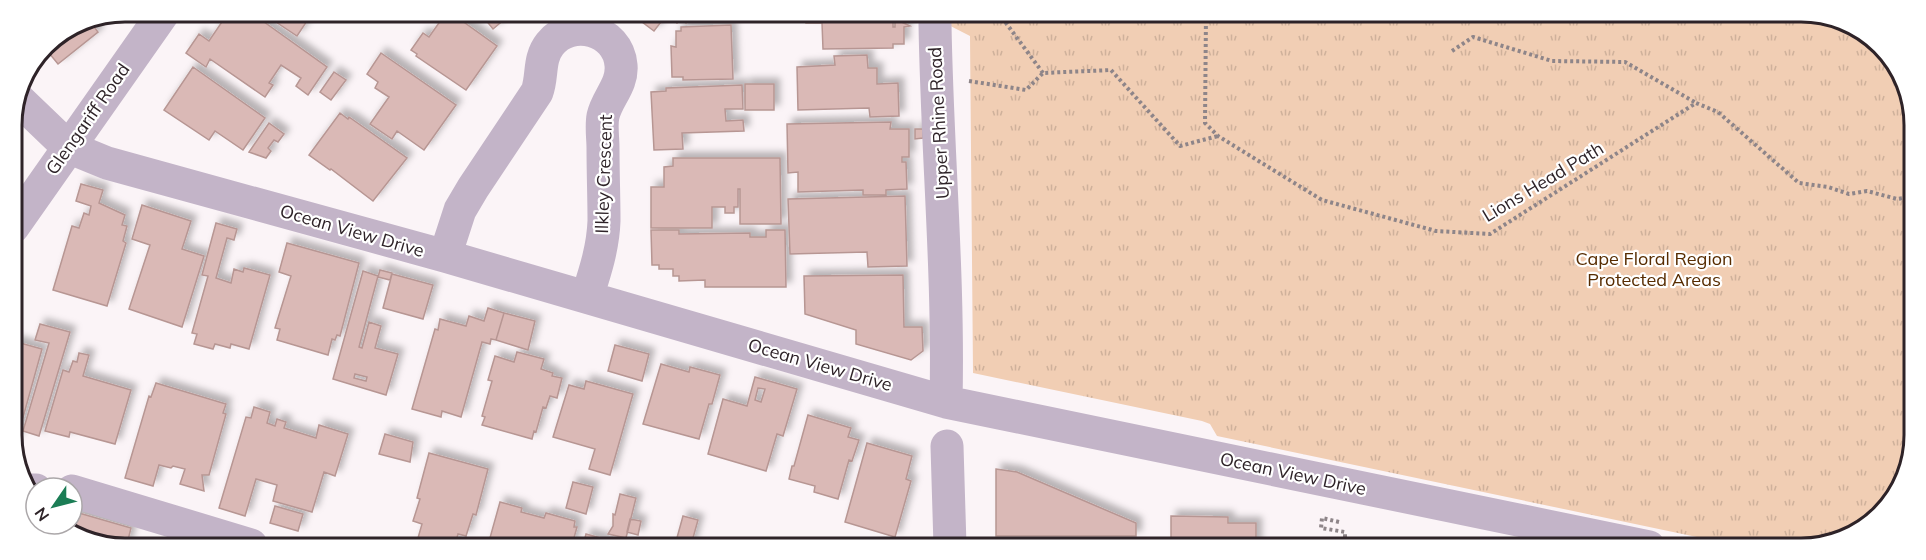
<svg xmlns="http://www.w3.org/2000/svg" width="1926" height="560" viewBox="0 0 1926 560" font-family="Mulish,sans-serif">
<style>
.grass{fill:url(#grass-tufts)}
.building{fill:#dab9b6;stroke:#b79693;stroke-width:1.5;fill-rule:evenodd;filter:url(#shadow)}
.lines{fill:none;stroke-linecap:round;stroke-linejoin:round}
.path{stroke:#8e8589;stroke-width:4;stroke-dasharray:3 3;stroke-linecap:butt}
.minor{stroke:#c3b4c8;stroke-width:33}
.labels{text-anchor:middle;stroke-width:4.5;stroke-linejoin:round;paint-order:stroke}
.street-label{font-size:18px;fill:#2e2328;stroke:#fff}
.park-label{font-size:18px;fill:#572c01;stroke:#fff}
.rim{fill:none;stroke:#2e2328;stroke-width:3}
</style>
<defs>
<pattern id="grass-tufts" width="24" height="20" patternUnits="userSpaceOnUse" patternTransform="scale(1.5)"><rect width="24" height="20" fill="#f1ceb4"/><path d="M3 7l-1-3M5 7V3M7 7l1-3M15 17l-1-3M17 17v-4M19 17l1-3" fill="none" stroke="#cfb19b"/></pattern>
<filter id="shadow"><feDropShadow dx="5.5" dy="-5.5" stdDeviation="3" flood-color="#0004"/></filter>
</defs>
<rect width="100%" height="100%" fill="#fbf4f7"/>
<path class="grass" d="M927 14 1830 16 1881 45 1912 104 1910 464 1870 524 1808 548H1749L1217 436 1210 424 1202 421 973 373 970 36Z"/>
<path class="building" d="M223 12H250L327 67 308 95 296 86 301 78 281 65 269 83 273 85 265 97 210 59 206 67 186 53 199 34 209 41 224 19 220 16Z
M261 12H313L297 36Z
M446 13H451L497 46 466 90 416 56 417 54 411 50 423 33 429 37Z
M480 13H512L493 29Z
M630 13H668L654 31Z
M670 13H702L686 23 683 19 677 23Z
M806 14H874V17H893V27H895V19L910 26 904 27V44H893V48L823 49 822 23H806Z
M88 19 98 32 58 64 44 47 45 45 82 21Z
M731 25 733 79 683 80V77H672L671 46 676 47V31H681V27Z
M381 53 456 105 424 150 397 131 392 139 370 124 389 97 375 88 378 82 367 74Z
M867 55 868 68H877V84L898 83 899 116 870 117 869 108 798 110 797 67 835 65 834 56Z
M193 67 265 118 243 150 215 131 209 140 164 110Z
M334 72 346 80 331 100 320 92Z
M745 84H774V110H745Z
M742 85 743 109H725L726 121 743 120 744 131 682 133 683 149 654 150 651 92 666 91V88Z
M340 113 348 119 349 117 407 158 373 201 331 169 330 170 309 155Z
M891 122 890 129H909V157H902V162H906L907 189 886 190V195H863V190L798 192V172L788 173 787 124Z
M269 123 284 134 278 142 274 140 268 148 271 151 266 158 249 152Z
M915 129H923V138L915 139Z
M673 158H780L781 224H740V189H738V207H734V213H725V207H712V228H651V187H664V167L673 166Z
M81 184 103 190 99 203 125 215 122 225 127 226 123 241 126 243 107 306 53 290 72 226 79 228 84 213 89 215 91 206 76 201Z
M905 196 907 266 868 267 867 252 790 254 788 199Z
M142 205 191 221 182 249 204 256 182 327 129 309 150 245 132 239Z
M216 223 237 229 234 240 227 238 216 278 231 283 234 269 243 272 244 268 270 275 249 349 231 344 230 348 215 344 213 349 194 344 197 334 192 333 208 276 202 275Z
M651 230H679V234L750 233V237H766V230H785L786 287H705V280L679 281V276H673V269H659V265H652Z
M287 243 359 263 340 336 337 335 335 340 332 339 328 355 277 340 280 329 275 328 291 276 279 272Z
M380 270 392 273 390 280 378 277Z
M363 271 378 276 359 347 362 348 369 322 381 326 375 348 398 354 386 395 333 379ZM355 374 367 377 366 381 354 378Z
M392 274 433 285 423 319 383 308Z
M903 275 904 327H922L923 351 911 360 856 344V330L805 314 804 276Z
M488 308 504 313 496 340 491 339 490 344 482 342 461 417 442 411 441 417 412 409 435 329 438 330 440 319 466 326 469 316 484 321Z
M504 313 535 321 528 350 496 340Z
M40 324 70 332 39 436 23 431 49 343 35 340Z
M13 341 42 349 17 439H14Z
M615 345 649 354 642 381 608 371Z
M517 352 544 359 541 369 553 373 552 376 562 378 557 398 550 396 546 408 543 407 536 432 534 431 532 439 482 425 485 417 482 416 492 381 488 380 495 356 514 362Z
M79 353 89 355 83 376 131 390 115 444 70 432 69 437 45 431 63 370 69 372 73 361 77 362Z
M661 364 689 372 690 367 720 375 712 404H709L699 439 643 424Z
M755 377 797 389 783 436 777 434 766 471 708 454 723 399 747 406ZM758 388 765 389 761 402 755 400Z
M586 381 633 394 610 475 589 469 595 449 553 437 569 385 584 389Z
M156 383 226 404 223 413 226 414 209 475H202L204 491 180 484 185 469 173 466 171 468 159 465 153 486 125 478 149 396 151 397Z
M254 407 270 412 267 423 275 426 277 419 286 422 284 428 316 438 319 425 348 434 335 476 324 472 312 512 273 501 277 485 256 479 245 516 219 508 246 417 251 418Z
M808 415 851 428 848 437 859 440 852 461 849 460 838 499 814 492 815 486 789 479 792 466H794Z
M385 434 413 442 410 462 379 454Z
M867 443 912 456 906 479 911 481 895 537 845 522Z
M429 453 488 469 476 515 473 514 466 536 458 534 455 545H416L422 524 413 521 420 499 417 498Z
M996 469 1017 472 1136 523V536H996Z
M573 482 593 487 586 514 566 508Z
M620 494 636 498 626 538 608 534 613 526V514L615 515Z
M500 502 522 508 521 512 544 518 546 513 575 521 574 527H577L572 545H488Z
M275 506 303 514 298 531 270 523Z
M72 511 131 528 127 544H96L61 524H72Z
M683 516 698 520 691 545H675Z
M1171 516 1228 517V523H1256V547L1171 546Z
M630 519 641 521 638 535 627 532Z
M586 534 616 542 615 545H583Z"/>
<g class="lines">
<path class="path" d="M997 14 1003 19 1043 73
M1206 14 1205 123 1218 136 1322 200 1436 231 1490 234 1696 103 1718 112 1799 183 1828 187 1849 194 1867 191 1897 199 1911 197
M1452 51 1473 37 1552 61 1625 62 1696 103
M969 81 1026 90 1043 73 1111 70 1180 146 1218 136
M1339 522 1322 518 1321 528 1345 532V547"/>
<path class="minor" d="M935 24C937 150 949 275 946 402
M20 101 68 147 107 163 445 256 946 402 1649 547
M13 227 164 12
M445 256 460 210 473 188 537 92C543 76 538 59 550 44 571 17 618 29 621 65 623 85 607 98 603 116 601 126 603 138 603 148 603 173 604 197 604 221 603 248 595 272 587 297
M947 446 950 546
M32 490H36
M72 491 251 545"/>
</g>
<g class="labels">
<g class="street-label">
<text transform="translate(88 119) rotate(-55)" y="6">Glengariff Road</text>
<text transform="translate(939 123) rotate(-93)" y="6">Upper Rhine Road</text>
<text transform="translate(604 174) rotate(-88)" y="6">Ilkley Crescent</text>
<text transform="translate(1543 182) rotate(-31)" y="6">Lions Head Path</text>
<text transform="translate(352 231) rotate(16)" y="6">Ocean View Drive</text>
<text transform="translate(820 365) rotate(16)" y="6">Ocean View Drive</text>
<text transform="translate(1293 474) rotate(12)" y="6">Ocean View Drive</text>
</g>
<g class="park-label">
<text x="1654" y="265">Cape Floral Region<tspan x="1654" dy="21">Protected Areas</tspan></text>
</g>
</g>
<path d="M0 0H1926V560H0ZM125 22H1801A103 103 0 0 1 1904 125V435A103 103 0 0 1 1801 538H125A103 103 0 0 1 22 435V125A103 103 0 0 1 125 22Z" fill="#fff" fill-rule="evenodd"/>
<path class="rim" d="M125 22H1801A103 103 0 0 1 1904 125V435A103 103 0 0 1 1801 538H125A103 103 0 0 1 22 435V125A103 103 0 0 1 125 22Z"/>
<g transform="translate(54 506) rotate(235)"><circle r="28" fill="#ffffff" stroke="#aba7a9" stroke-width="1.5"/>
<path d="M0-4.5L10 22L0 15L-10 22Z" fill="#1b7d55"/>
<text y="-9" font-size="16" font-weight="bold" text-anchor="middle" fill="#2e2328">N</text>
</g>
</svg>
